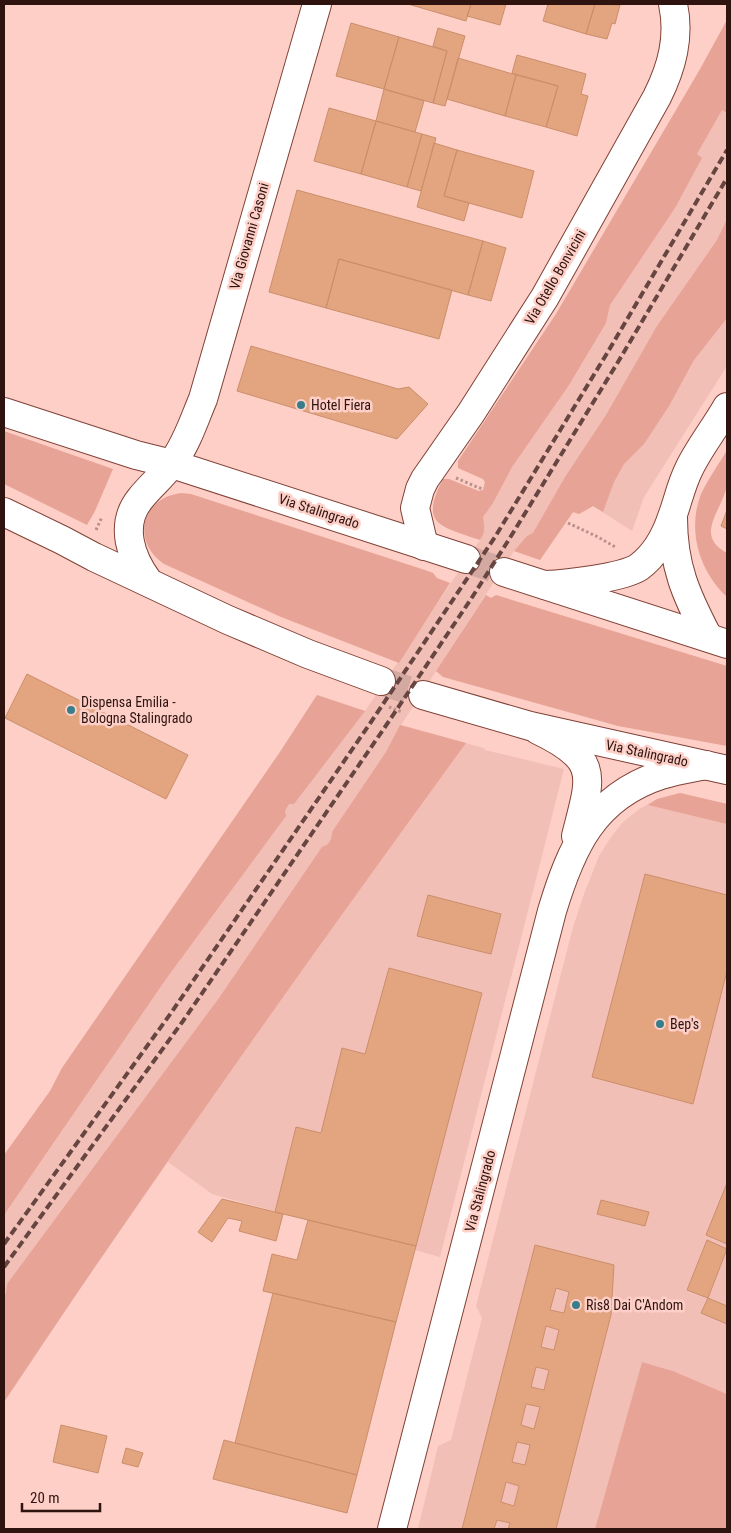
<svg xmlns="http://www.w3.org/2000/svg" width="731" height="1533" viewBox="0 0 731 1533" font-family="'Roboto Condensed',sans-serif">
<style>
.built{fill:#f2bfb7}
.green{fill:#e7a396}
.building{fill:#e3a480;stroke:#cb8e6b;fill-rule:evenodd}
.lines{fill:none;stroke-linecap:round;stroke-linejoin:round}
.major-tunnel{stroke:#d4a9a2;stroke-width:28;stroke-dasharray:28 14;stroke-linecap:butt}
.minor-casing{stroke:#804136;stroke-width:30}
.major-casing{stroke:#804136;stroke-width:30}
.path{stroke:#b9918b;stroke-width:3;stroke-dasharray:2.5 2.5;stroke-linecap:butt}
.minor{stroke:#fff;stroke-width:28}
.major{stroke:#fff;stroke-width:28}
.rail{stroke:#674641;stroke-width:4;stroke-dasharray:8 4;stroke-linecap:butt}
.poi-dot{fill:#387e8a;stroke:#fdcfc7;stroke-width:2}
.labels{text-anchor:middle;stroke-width:5;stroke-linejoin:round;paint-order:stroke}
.street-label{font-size:14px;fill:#2e130f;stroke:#fdcfc7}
.poi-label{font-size:14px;fill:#2e130f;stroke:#fdcfc7;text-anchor:start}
</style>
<rect width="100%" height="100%" fill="#fdcfc7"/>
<path class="built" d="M727 20V366L644 497 632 531 593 506 579 514 573 512 540 560 514 551 401 725 484 748 485 750 564 769 440 1257 212 1194 168 1162 72 1300 4 1402V1155L50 1092 62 1068 280 752 317 695 365 711 482 537 479 491 483 490 485 482 483 479 458 468V461L556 314 699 71Z
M680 793 727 804V1394L673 1371 642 1362 595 1529H418L438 1446 451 1440 482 1318 476 1306 573 927 584 894 599 856 611 837 623 822 638 810 653 801Z"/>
<path class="green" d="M727 20V113L722 110 697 154 702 158 675 208 610 305 606 323 569 385 512 467 493 503 483 517C484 526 486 532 480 540 440 526 419 525 443 479H449L479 491 483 490 485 482 483 479 458 468V461L556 314 699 71Z
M727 219V318L694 360 669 406 644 444 624 464 614 482 603 512 593 506 579 514 573 512 540 560 514 551 527 536 533 533 565 477 606 415 657 326 717 240Z
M4 431 113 469 95 511 87 525 4 484Z
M727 450C727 461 729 474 727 485 723 510 693 535 727 553V597C699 571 687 530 701 494 708 479 719 464 727 450Z
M181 493 191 494 428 571 433 573 437 578 450 583 399 663 281 617 164 564C131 541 141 498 181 493Z
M486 595 491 598 496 595 727 666V746L618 726 443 677 436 671Z
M317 695 365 711 294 804H289L285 811 286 816 166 979 4 1215V1155L50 1091 62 1068 280 752Z
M400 725 466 743C308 960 152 1179 4 1402V1297L6 1293 7 1284 219 998 322 847C329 845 332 840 332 832L386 752Z
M680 793 727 804V824L648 805 657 799Z
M642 1362 673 1371 727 1394V1529H595Z"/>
<path class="building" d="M408 4H471L466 21Z
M471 4H506L500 25 467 16Z
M548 4H595L586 34 543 21Z
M595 4 620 5 615 24 612 23 607 39 586 34Z
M351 23 399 37 384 89 336 76Z
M438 28 465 36 445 106 433 103 447 51 433 46Z
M399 37 447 51 433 103 384 89Z
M517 55 586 74 581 94 588 96 577 136 546 127 558 86 512 73Z
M458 58 516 75 505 116 447 99Z
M516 75 558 86 546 127 505 116Z
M384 89 424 101 415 132 376 121Z
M329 108 376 121 361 174 314 161Z
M376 121 422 134 407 187 361 174Z
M422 134 436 138 421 191 407 187Z
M434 143 457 150 444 196 469 203 464 221 417 207Z
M457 150 534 171 522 218 444 196Z
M297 190 483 241 468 295 339 259 326 308 269 292Z
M483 241 506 248 491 301 468 295Z
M339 259 452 290 439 339 326 308Z
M251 346 398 389 409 387 428 404 397 439 237 391Z
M727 510V529L721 526Z
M27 674 188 755 166 799 5 718Z
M645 874 727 895V971L693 1104 592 1077Z
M428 895 501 914 491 954 417 936Z
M389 968 482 993 416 1246 275 1212 296 1127 321 1133 342 1048 365 1054Z
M727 1183V1244L706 1235Z
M222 1199 283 1214 276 1241 239 1231 242 1221 228 1218 212 1242 198 1232Z
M601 1200 649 1212 645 1226 597 1214Z
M308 1220 416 1246 396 1322 263 1291 272 1254 297 1260Z
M707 1240 727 1249 708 1298 687 1290Z
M535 1245 614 1265 611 1315 556 1529H508L510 1523 497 1520 494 1529H462ZM556 1288 569 1292 564 1313 550 1310ZM546 1326 559 1330 554 1350 541 1347ZM536 1367 549 1370 544 1390 531 1387ZM526 1404 540 1407 534 1429 521 1425ZM517 1442 530 1445 525 1465 512 1462ZM506 1482 519 1486 514 1506 501 1502Z
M273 1293 396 1322 357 1475 235 1443Z
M708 1298 727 1306V1324L701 1313Z
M61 1425 107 1436 98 1473 53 1462Z
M224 1440 357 1475 347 1513 213 1479Z
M126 1448 143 1453 138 1467 122 1463Z"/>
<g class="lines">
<path class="major-tunnel" d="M466 559 504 572
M381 681 423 695"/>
<defs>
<path id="minor" d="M673 518C673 566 686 595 708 637
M424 546 415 508 420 489 425 479 471 413 545 297 657 97C672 67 680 37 673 4
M148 581C131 558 119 525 140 499 150 486 164 475 173 462 187 443 194 420 203 399L317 4
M545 585C566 584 622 578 639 567 655 555 666 535 672 517 678 501 681 485 689 469 699 448 715 428 727 407
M538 730C601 760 591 776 576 836
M392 1529 552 911C571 848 593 797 661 775 676 770 691 768 706 765"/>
<path id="major" d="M4 412 136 455 172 464 466 559
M4 512 62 540 94 557 228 620 308 654 381 681
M504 572 727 644
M423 695 530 726 727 770"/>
</defs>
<use href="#minor" class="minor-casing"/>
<use href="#major" class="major-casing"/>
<path class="path" d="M456 478 482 489
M568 523 598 537 617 548
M96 530 102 517
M389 707 402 712"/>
<use href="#minor" class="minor"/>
<use href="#major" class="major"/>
<path class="rail" d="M4 1244 171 1013 371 722 495 537 606 355 727 150
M4 1267 183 1021 385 727 471 599 508 541 618 362 727 178"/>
</g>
<g class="poi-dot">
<circle cx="301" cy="405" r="5"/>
<circle cx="71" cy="710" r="5"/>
<circle cx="660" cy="1024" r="5"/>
<circle cx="576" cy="1305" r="5"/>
</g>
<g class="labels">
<g class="street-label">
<text transform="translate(249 236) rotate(-74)" y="5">Via Giovanni Casoni</text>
<text transform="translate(555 277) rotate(-60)" y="5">Via Otello Bonvicini</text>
<text transform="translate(319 511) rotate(18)" y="5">Via Stalingrado</text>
<text transform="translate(647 753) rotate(12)" y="5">Via Stalingrado</text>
<text transform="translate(480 1191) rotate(-75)" y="5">Via Stalingrado</text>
</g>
<g class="poi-label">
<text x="311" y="410">Hotel Fiera</text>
<text x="81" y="707">Dispensa Emilia -<tspan x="81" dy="16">Bologna Stalingrado</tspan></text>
<text x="670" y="1029">Bep's</text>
<text x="586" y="1310">Ris8 Dai C'Andom</text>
</g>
</g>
<rect width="731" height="1533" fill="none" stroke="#2e130f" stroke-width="10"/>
<path d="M22 1503v8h78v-8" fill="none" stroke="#2e130f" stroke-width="2.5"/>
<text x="30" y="1503" font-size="15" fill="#2e130f" stroke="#fdcfc7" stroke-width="4" paint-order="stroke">20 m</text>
</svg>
